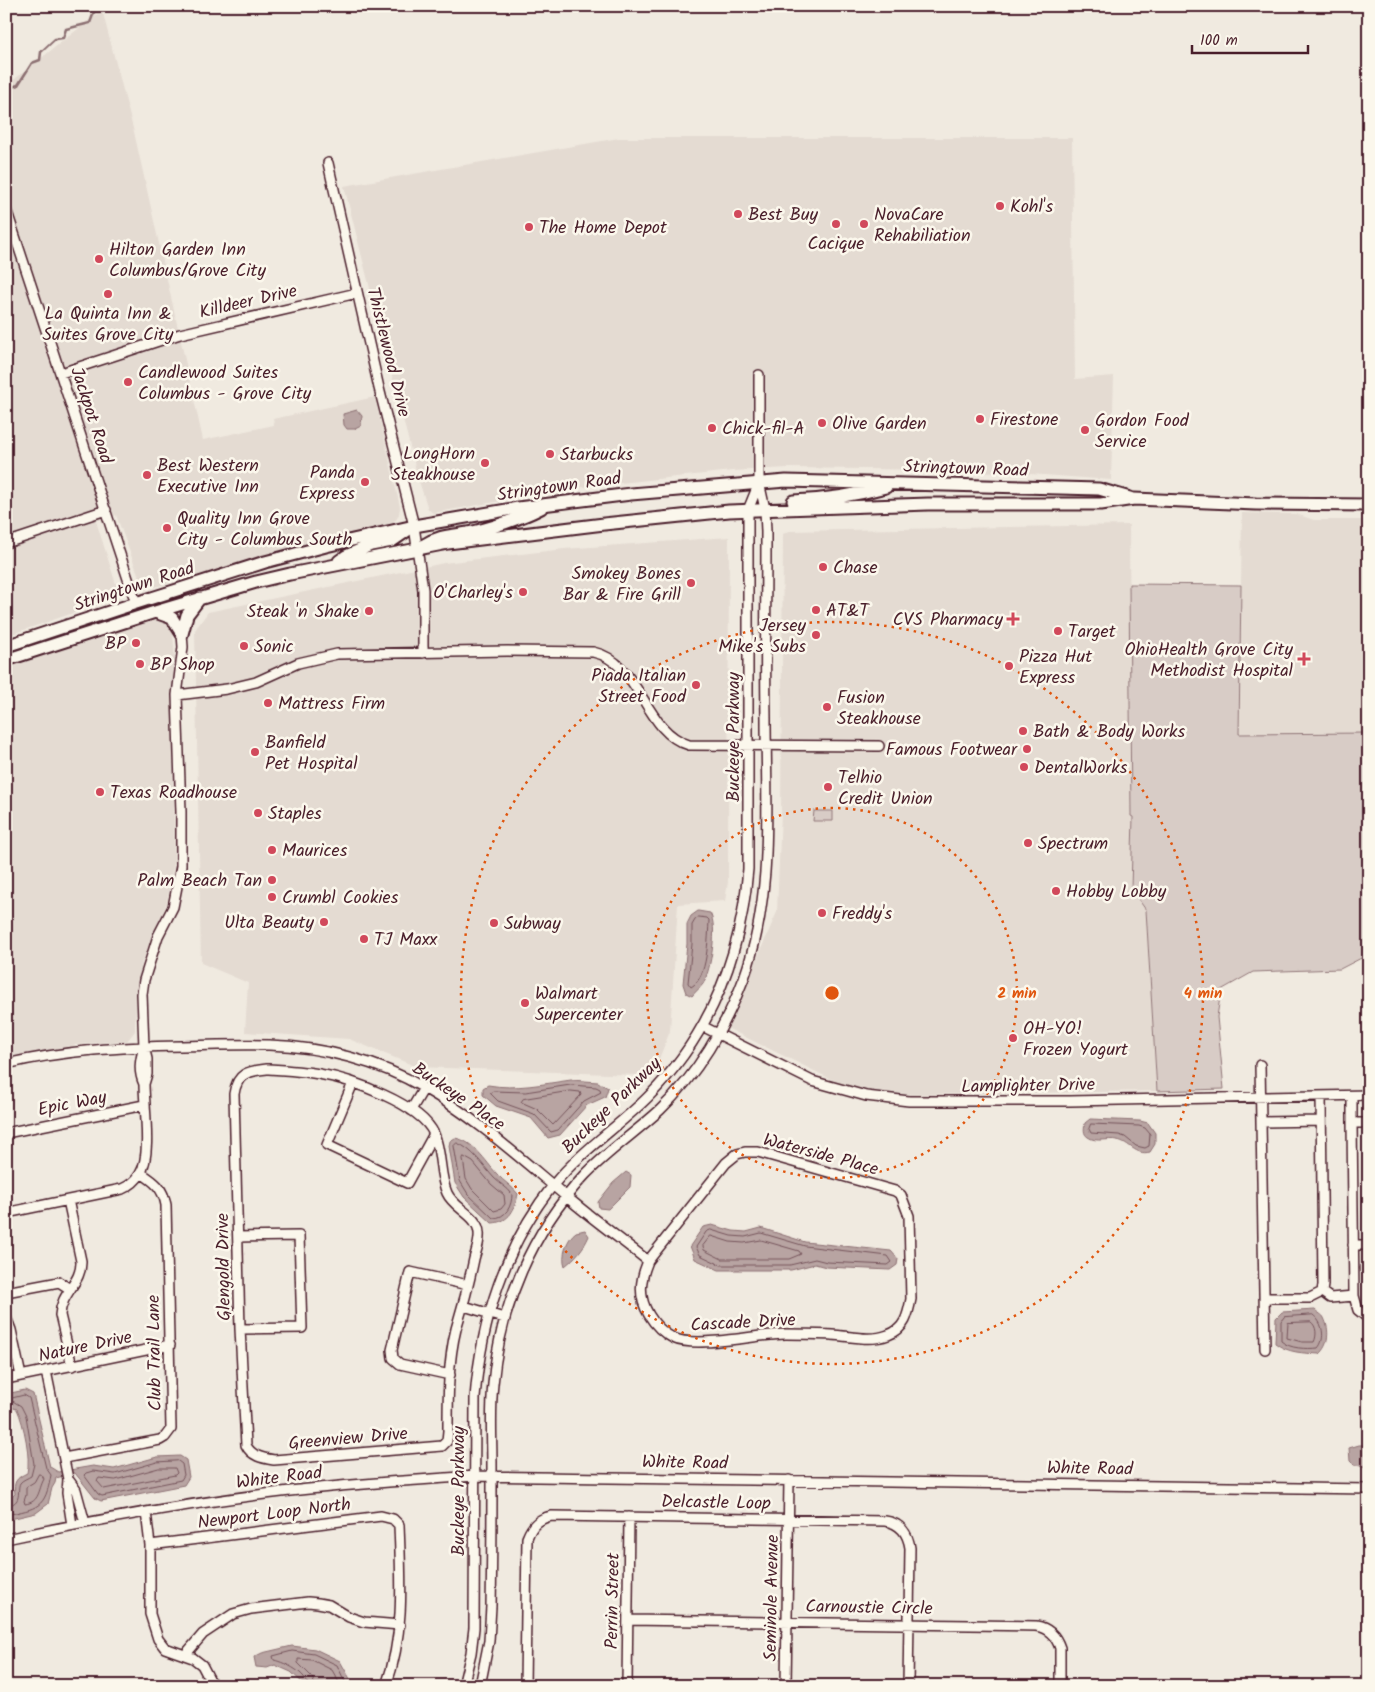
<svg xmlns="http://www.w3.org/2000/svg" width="1375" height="1692" viewBox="0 0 1375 1692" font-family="Kalam,sans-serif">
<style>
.built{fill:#e4dbd2}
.green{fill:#d8ccc6;stroke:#917678}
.water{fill:#b8a4a2;stroke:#8c6f72}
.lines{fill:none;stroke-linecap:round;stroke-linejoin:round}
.shore{stroke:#76545b;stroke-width:1}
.stream{stroke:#8c6f72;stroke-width:2.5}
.minor-casing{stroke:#4a1f2b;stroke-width:12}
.major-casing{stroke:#4a1f2b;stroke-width:15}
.minor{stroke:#fbf7ec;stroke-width:9}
.major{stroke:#fbf7ec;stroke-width:11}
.ring{fill:none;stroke:#e0560e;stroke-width:2.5;stroke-dasharray:2.5 5}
.poi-dot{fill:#d1495b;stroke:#fbf7ec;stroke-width:2}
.labels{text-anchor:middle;stroke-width:5;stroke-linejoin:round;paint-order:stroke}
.poi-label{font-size:18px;fill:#4a1f2b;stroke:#fbf7ec;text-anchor:start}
.street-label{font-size:18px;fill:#4a1f2b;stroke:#fbf7ec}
.centre{fill:#e0560e;stroke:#fbf7ec;stroke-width:2.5}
.ring-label{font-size:15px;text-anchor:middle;font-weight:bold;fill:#e0560e;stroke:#fbf7ec;stroke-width:5;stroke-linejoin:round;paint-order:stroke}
</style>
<rect width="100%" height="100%" fill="#f0eae0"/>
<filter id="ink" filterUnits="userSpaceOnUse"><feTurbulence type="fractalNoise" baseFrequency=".02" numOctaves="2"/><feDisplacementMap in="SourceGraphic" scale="10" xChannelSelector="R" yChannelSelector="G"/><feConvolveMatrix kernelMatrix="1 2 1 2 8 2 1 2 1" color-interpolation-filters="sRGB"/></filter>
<g filter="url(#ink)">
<path class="built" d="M102 10 134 132 203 440 274 425 273 419 375 397 400 507 399 514 396 520 380 528 237 567 231 566 144 590 116 515 96 521 120 597 6 636V86Z
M619 138H1072L1075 379 1114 376 1111 480 1004 472 959 474 940 470 788 468 732 471 574 488 433 513 428 509 418 478 344 186Z
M1242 513 1296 514 1314 520H1369V733L1239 735Z
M1129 525 1131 816 1133 817 1131 889 1146 910 1157 1091 905 1095 851 1089 727 1028 777 912 781 812 783 534 789 531Z
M729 537 728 882 725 901 678 904 670 1031 659 1059 636 1075 417 1067 349 1039 245 1032 248 983 201 963 195 630 208 612 444 563 564 549Z
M159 619 172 624 175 658 173 714 175 859 167 902 142 962 136 996 135 1031 127 1041 75 1045 6 1059V665Z"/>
<path class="green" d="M1129 584 1241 585 1239 734 1369 733V954L1340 969 1253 972 1221 990 1217 1017 1224 1089 1157 1091 1146 910 1131 889 1133 817 1131 816Z
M814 811H833V821H813Z"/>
<path class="water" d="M357 410 362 416 361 426 355 429H347L344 425 343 414Z
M698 911 710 913C718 926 711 970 703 984 700 988 695 992 692 996L686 993 683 984 687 944V924L691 916Z
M571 1080 598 1082 608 1088 605 1097 587 1105 560 1135 548 1138 531 1118 496 1106 483 1095V1088L488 1085C516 1090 542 1084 571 1080Z
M1090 1119 1140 1121 1148 1123 1155 1133V1144L1150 1152C1135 1156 1130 1142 1117 1140 1108 1138 1096 1143 1088 1137 1083 1134 1084 1128 1085 1123Z
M455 1138C474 1141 485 1161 497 1174 504 1182 512 1186 518 1194 515 1209 510 1222 492 1223L464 1197 455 1183 449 1146 450 1141Z
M626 1172 631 1175 630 1187 608 1209 599 1208 598 1202 613 1183Z
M712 1225 733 1231 746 1232 761 1228 805 1242 891 1251 898 1259 897 1265 890 1270 826 1267 815 1264 791 1270H719L695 1259 690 1246 703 1227Z
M585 1230 589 1236C584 1248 575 1258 565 1266 561 1256 567 1238 576 1232 579 1231 582 1231 585 1230Z
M1315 1310C1318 1313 1323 1315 1324 1318 1330 1330 1329 1345 1319 1354 1303 1353 1288 1353 1275 1343L1276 1318 1282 1312Z
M25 1390 33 1394 50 1467 58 1472 93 1466 114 1469 157 1457 180 1456 186 1460 189 1477 184 1485 101 1501 95 1498 75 1473 56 1478 55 1483 52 1488 48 1504 36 1513 6 1520V1502L15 1494C13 1482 16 1478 27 1473 31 1458 24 1424 17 1409L6 1406V1394Z
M1359 1445H1369V1467L1354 1465 1350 1461 1349 1448Z
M292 1646 315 1649 340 1661 354 1686H326L324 1683 304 1684 291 1672 275 1665 267 1668 256 1667 254 1657 262 1653Z"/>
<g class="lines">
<path class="shore" d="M699 917 707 918 709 920C708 938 708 978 691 987L688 983 692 944V925L695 920Z
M571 1085 596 1087 600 1089 601 1092 584 1101 558 1130 551 1132 534 1114 498 1101 490 1093 493 1091 525 1092Z
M571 1091 580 1092 581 1095 553 1125 537 1109 521 1102 523 1099Z
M1091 1124 1139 1126 1145 1128 1150 1134 1149 1146 1145 1148 1136 1146 1125 1137 1119 1135 1091 1133 1089 1129Z
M457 1143C473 1149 483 1166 494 1178 500 1184 507 1187 512 1194 512 1206 506 1218 493 1218L468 1194 460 1181 454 1146Z
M464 1157 473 1162 491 1184 504 1195 505 1204 501 1209 494 1211 472 1189 466 1179 463 1159Z
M711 1230 731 1236 745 1237 761 1233 805 1246 888 1256 892 1262 888 1265 827 1262 815 1259 790 1265H721L700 1255 696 1247 706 1232Z
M711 1236 730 1242 744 1243 761 1240 799 1251 801 1254 789 1259H722L704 1250 703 1246Z
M1313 1315C1323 1322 1326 1339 1318 1348 1306 1349 1290 1349 1281 1341V1321L1284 1317Z
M1311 1322C1317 1326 1317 1336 1314 1342H1302L1287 1338 1288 1323Z
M178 1461 182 1464 184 1475 181 1480 102 1496 98 1494 84 1475 86 1473 93 1471 115 1474 157 1462Z
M159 1468H175L177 1473 175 1475 104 1489 97 1481 99 1478 115 1480Z
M39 1474 42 1475 44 1479C38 1490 40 1502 25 1504L24 1501 26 1495V1487L34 1482Z
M6 1506C24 1503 16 1491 20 1483 22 1480 28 1478 31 1476L34 1464 26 1416 21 1406 11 1400 12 1398 24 1395 29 1398 46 1468 51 1475C45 1509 38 1508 6 1515
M308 1686C307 1673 286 1663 274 1660L273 1656 292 1651 314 1654 337 1665 347 1686
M315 1686 312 1677 298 1663V1659L312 1660 332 1670 341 1686"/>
<path class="stream" d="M319 6 322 11 331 6
M6 89 18 85 32 63 40 60 41 52 55 39 63 38 66 29 90 23 94 12 102 11 108 6"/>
<defs>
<path id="minor" d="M328 163 379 388 414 526 423 590V653
M6 209 136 603
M61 373 180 334 357 293
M6 543 106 510
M177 695 227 689 256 682 298 663 337 654 507 651 593 652C641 662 643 731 689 745L879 746
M702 1026 812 1081 866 1096 909 1101H1070L1369 1095
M144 1047C140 1060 138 1071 144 1084
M6 1064C66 1050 121 1047 182 1046 211 1045 240 1044 269 1045 322 1047 379 1061 424 1088 476 1118 522 1160 568 1198 594 1220 622 1240 648 1261
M1260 1065 1265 1349
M267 1069C284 1070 302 1071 319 1074 350 1079 421 1104 434 1134 442 1152 439 1175 447 1193 454 1209 478 1215 479 1233 480 1242 476 1251 474 1259 469 1283 463 1306 456 1329 448 1361 448 1398 448 1431L447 1441 442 1446 274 1460C262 1458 251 1456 246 1445L240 1329 234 1094C237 1073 248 1071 267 1069Z
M353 1083 327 1145 407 1183 434 1134
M1352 1096V1123H1369
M411 1110 424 1088
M1261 1122 1320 1121
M1352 1123 1354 1296
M6 1133 144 1105
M745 1152H758L895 1191 901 1195 909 1216 911 1299C908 1315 905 1329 888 1335 870 1342 850 1336 832 1335 817 1334 801 1334 786 1334 758 1334 696 1349 673 1338 663 1333 655 1325 649 1315 638 1297 640 1280 648 1261L726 1163 737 1154Z
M68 1200 81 1261C82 1283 61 1292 60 1315L72 1366
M6 1213 122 1189C129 1186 136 1181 140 1174 152 1155 144 1107 144 1084L147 1074V1059L144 1047 142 994 144 980 158 936 173 907 181 866V812L177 695 183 647 182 634
M238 1237 299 1236 302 1328 240 1329
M1353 1245H1369
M6 1292 59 1282 70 1289
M1322 1292 1330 1298 1354 1296 1358 1310 1368 1318 1369 1367
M1264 1298H1310L1322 1292 1323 1285 1321 1096
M464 1306 504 1318
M6 1317 11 1330 21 1376
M46 1371 68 1479 67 1493 72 1525
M450 1375 400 1364 393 1358 392 1350 410 1272 468 1285
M6 1379 170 1345
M64 1458 160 1440 165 1437 171 1429 166 1205C163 1188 155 1182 141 1173
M68 1479 76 1490 85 1523
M146 1512 150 1545V1614L158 1639 165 1648 193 1658 202 1665 213 1686
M6 1539C100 1519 195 1502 290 1491 352 1484 414 1480 476 1476L1369 1489
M150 1545 381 1516 393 1519 399 1525C401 1580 405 1633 386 1686
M628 1620 1036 1626C1049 1628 1056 1636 1060 1648V1686
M185 1655 203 1634 233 1614 251 1609 308 1602 318 1603 329 1605 349 1617 364 1622 400 1625
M463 1686 471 1653 474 1628 475 1398C481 1321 505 1245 554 1184 581 1151 618 1127 648 1097 711 1034 741 956 748 869V510L759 483
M480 1686 489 1641 491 1606C492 1559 492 1513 492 1466 492 1439 490 1411 493 1384 500 1307 531 1232 585 1175 608 1151 636 1132 660 1110 697 1075 726 1026 744 978 774 895 766 805 766 718 765 656 766 594 766 532L765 509 759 482V375
M525 1686 527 1538C532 1525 539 1518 552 1516L885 1521C900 1523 908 1533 910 1548L908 1686
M627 1686 629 1517
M786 1686 789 1480"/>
<path id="major" d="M793 501C823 500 856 495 886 487
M424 545C440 535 450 536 468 533 489 529 522 518 541 508
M339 561 346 556 371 545 392 541 408 530
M155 612 172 618 182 634
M182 634 187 615 200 598
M6 646 136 603 265 562 326 546 414 526 518 508 631 494 786 481 1099 489 1130 498
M6 660 155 612 256 582 290 574 448 543 604 524 729 511 928 504H1101L1134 499 1256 504 1369 505"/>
</defs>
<use href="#minor" class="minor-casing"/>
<use href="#major" class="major-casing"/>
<use href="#minor" class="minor"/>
<use href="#major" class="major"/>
</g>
</g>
<g class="ring">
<circle cx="832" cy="993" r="185"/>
<circle cx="832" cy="993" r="371"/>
</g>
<g class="poi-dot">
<circle cx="1000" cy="206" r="5"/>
<circle cx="738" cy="214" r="5"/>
<circle cx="836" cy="224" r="5"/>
<circle cx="864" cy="224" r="5"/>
<circle cx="529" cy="227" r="5"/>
<circle cx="99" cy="259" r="5"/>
<circle cx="108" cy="294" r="5"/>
<circle cx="128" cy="382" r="5"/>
<circle cx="980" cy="419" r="5"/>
<circle cx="822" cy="423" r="5"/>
<circle cx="712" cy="428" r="5"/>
<circle cx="1085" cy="430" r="5"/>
<circle cx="550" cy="454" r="5"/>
<circle cx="485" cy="463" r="5"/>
<circle cx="147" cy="475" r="5"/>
<circle cx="365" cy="482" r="5"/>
<circle cx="167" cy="528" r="5"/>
<circle cx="823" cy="567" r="5"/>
<circle cx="691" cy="583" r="5"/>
<circle cx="523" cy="592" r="5"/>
<circle cx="816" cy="610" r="5"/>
<circle cx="369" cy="611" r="5"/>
<path d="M1010.5 611.5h5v5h5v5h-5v5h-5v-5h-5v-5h5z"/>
<circle cx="1058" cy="631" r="5"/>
<circle cx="816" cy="635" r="5"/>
<circle cx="136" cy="643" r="5"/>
<circle cx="244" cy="646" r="5"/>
<path d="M1301.5 651.5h5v5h5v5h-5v5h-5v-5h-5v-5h5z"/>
<circle cx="140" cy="664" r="5"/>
<circle cx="1009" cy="666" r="5"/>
<circle cx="696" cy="685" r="5"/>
<circle cx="268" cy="703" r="5"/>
<circle cx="827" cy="707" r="5"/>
<circle cx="1023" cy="731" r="5"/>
<circle cx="1027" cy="749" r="5"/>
<circle cx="255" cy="752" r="5"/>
<circle cx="1024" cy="767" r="5"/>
<circle cx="828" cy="787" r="5"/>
<circle cx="100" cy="792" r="5"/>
<circle cx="258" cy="813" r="5"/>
<circle cx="1028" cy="843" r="5"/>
<circle cx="272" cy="850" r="5"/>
<circle cx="272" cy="880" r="5"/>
<circle cx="1056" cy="891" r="5"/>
<circle cx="272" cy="897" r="5"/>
<circle cx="822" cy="913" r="5"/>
<circle cx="324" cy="922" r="5"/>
<circle cx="494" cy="923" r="5"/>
<circle cx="364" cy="939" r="5"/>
<circle cx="525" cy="1003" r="5"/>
<circle cx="1013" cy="1038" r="5"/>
</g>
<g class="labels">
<g class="poi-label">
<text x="1010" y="212">Kohl's</text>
<text x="748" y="220">Best Buy</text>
<text x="874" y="220">NovaCare<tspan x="874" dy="21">Rehabiliation</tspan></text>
<text x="539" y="233">The Home Depot</text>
<text x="836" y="249" text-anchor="middle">Cacique</text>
<text x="109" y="255">Hilton Garden Inn<tspan x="109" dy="21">Columbus/Grove City</tspan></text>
<text x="108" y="319" text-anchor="middle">La Quinta Inn &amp;<tspan x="108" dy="21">Suites Grove City</tspan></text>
<text x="138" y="378">Candlewood Suites<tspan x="138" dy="21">Columbus - Grove City</tspan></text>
<text x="990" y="425">Firestone</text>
<text x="1095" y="426">Gordon Food<tspan x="1095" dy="21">Service</tspan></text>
<text x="832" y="429">Olive Garden</text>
<text x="722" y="434">Chick-fil-A</text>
<text x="475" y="459" text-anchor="end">LongHorn<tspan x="475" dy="21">Steakhouse</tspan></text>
<text x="560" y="460">Starbucks</text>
<text x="157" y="471">Best Western<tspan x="157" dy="21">Executive Inn</tspan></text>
<text x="355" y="478" text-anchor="end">Panda<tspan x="355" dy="21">Express</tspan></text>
<text x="177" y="524">Quality Inn Grove<tspan x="177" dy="21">City - Columbus South</tspan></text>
<text x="833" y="573">Chase</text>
<text x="681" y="579" text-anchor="end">Smokey Bones<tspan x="681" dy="21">Bar &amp; Fire Grill</tspan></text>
<text x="513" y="598" text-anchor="end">O'Charley's</text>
<text x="826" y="616">AT&amp;T</text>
<text x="359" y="617" text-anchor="end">Steak 'n Shake</text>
<text x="1003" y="625" text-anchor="end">CVS Pharmacy</text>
<text x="806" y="631" text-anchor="end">Jersey<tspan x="806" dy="21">Mike's Subs</tspan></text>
<text x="1068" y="637">Target</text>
<text x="126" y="649" text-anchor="end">BP</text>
<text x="254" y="652">Sonic</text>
<text x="1293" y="655" text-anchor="end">OhioHealth Grove City<tspan x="1293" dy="21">Methodist Hospital</tspan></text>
<text x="1019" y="662">Pizza Hut<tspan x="1019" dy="21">Express</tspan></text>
<text x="150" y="670">BP Shop</text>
<text x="686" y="681" text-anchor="end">Piada Italian<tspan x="686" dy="21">Street Food</tspan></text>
<text x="837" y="703">Fusion<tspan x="837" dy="21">Steakhouse</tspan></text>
<text x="278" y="709">Mattress Firm</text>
<text x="1033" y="737">Bath &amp; Body Works</text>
<text x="265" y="748">Banfield<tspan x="265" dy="21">Pet Hospital</tspan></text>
<text x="1017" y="755" text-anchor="end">Famous Footwear</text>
<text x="1034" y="773">DentalWorks</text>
<text x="838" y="783">Telhio<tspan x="838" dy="21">Credit Union</tspan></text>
<text x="110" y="798">Texas Roadhouse</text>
<text x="268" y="819">Staples</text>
<text x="1038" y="849">Spectrum</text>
<text x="282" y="856">Maurices</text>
<text x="262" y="886" text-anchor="end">Palm Beach Tan</text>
<text x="1066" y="897">Hobby Lobby</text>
<text x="282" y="903">Crumbl Cookies</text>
<text x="832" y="919">Freddy's</text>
<text x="314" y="928" text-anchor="end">Ulta Beauty</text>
<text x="504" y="929">Subway</text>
<text x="374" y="945">TJ Maxx</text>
<text x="535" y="999">Walmart<tspan x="535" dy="21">Supercenter</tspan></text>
<text x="1023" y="1034">OH-YO!<tspan x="1023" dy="21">Frozen Yogurt</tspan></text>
</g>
<g class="street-label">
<text transform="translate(248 301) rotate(-13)" y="6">Killdeer Drive</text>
<text transform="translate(389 352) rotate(76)" y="6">Thistlewood Drive</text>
<text transform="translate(92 415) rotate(72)" y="6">Jackpot Road</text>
<text transform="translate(966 468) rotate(2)" y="6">Stringtown Road</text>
<text transform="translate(559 486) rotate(-8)" y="6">Stringtown Road</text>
<text transform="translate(134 586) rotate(-18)" y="6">Stringtown Road</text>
<text transform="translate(733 737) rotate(-90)" y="6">Buckeye Parkway</text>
<text transform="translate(1028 1085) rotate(-1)" y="6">Lamplighter Drive</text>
<text transform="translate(459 1096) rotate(34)" y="6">Buckeye Place</text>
<text transform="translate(72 1103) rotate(-11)" y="6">Epic Way</text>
<text transform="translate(611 1105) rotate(-44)" y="6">Buckeye Parkway</text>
<text transform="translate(821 1154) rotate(15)" y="6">Waterside Place</text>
<text transform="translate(223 1267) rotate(-91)" y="6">Glengold Drive</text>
<text transform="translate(743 1322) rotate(-3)" y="6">Cascade Drive</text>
<text transform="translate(85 1346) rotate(-12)" y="6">Nature Drive</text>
<text transform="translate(154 1353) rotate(-91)" y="6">Club Trail Lane</text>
<text transform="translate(348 1438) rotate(-5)" y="6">Greenview Drive</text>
<text transform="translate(685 1462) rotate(1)" y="6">White Road</text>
<text transform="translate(1090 1468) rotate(1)" y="6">White Road</text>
<text transform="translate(279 1477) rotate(-7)" y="6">White Road</text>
<text transform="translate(458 1491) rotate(-90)" y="6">Buckeye Parkway</text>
<text transform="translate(716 1502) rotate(1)" y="6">Delcastle Loop</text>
<text transform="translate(274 1513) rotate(-7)" y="6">Newport Loop North</text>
<text transform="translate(771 1598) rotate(-89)" y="6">Seminole Avenue</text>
<text transform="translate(612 1601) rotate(-89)" y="6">Perrin Street</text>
<text transform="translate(869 1607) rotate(1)" y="6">Carnoustie Circle</text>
</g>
</g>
<circle cx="832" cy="993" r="8" class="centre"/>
<g class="ring-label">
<text x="1017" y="998">2 min</text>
<text x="1203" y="998">4 min</text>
</g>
<rect width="1375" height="1692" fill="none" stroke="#fbf7ec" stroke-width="25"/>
<rect x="12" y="12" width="1350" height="1667" fill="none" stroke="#4a1f2b" stroke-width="2" filter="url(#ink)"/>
<path d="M1192 45v8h116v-8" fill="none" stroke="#4a1f2b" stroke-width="2.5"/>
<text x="1200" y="45" font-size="15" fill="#4a1f2b" stroke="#fbf7ec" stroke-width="4" paint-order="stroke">100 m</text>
</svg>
